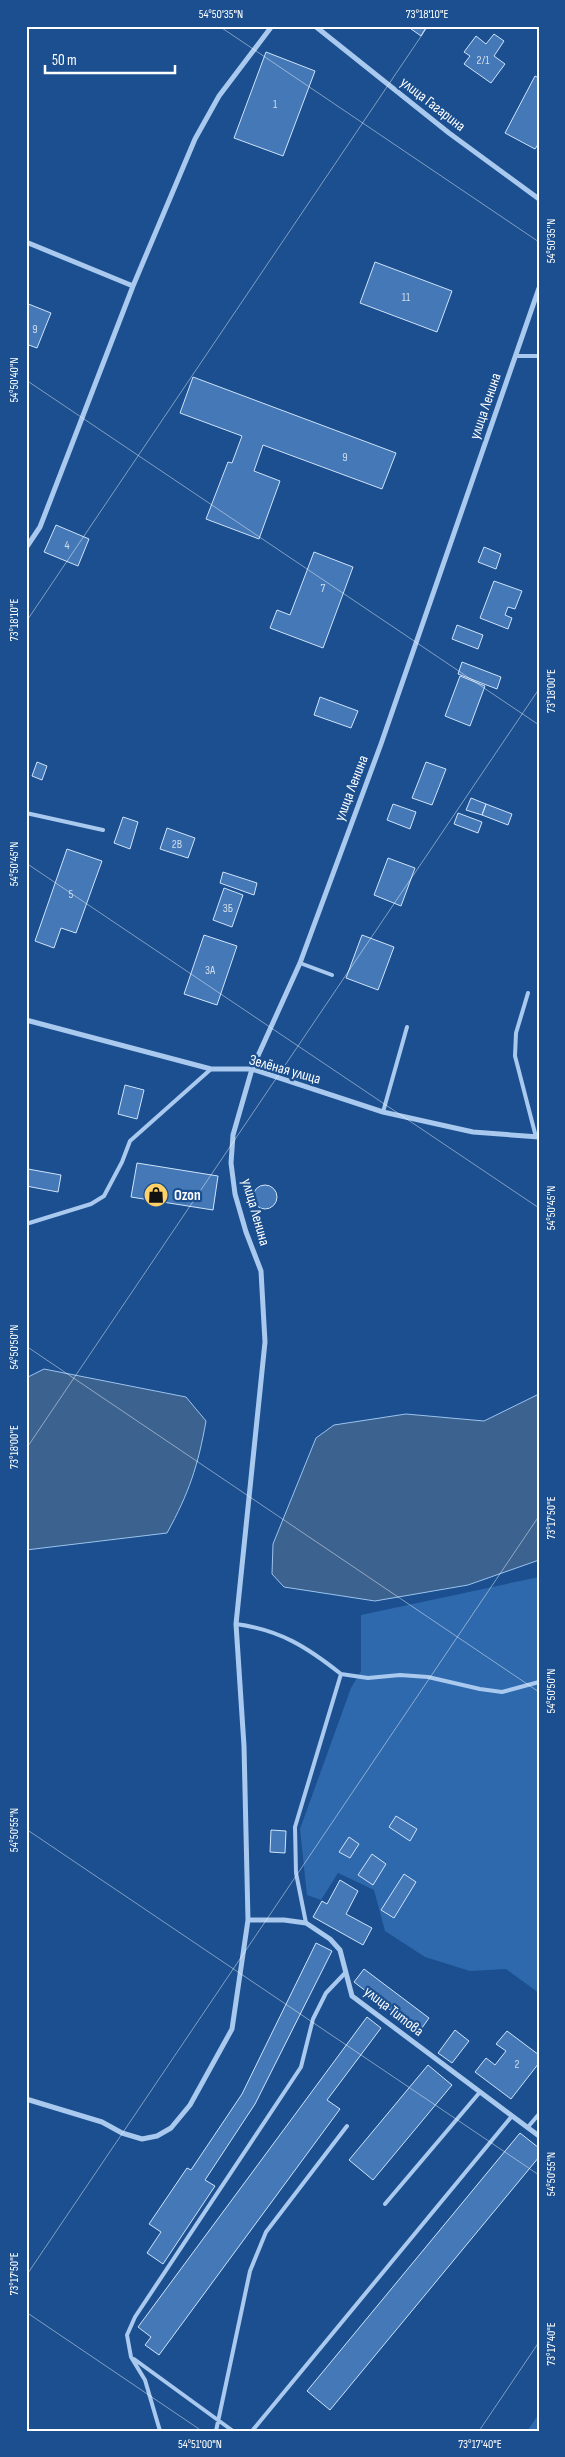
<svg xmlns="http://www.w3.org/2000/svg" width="565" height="2457" viewBox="0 0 565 2457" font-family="'Sofia Sans Condensed',sans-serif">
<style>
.green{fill:#2e69ad}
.water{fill:#3c6290;stroke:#9cc4f0}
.building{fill:#4478b7;stroke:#cfe3fa}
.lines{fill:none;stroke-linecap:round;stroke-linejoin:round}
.lane{stroke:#a9c9ee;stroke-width:4}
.street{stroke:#a9c9ee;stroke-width:5}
.ticks{fill:none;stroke:#fff;stroke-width:1;stroke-opacity:0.45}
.labels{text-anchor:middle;stroke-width:4.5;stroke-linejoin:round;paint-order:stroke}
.number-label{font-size:12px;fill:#d0dded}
.street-label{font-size:15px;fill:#fff;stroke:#1b4f8f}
.poi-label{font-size:15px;font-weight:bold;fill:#fff;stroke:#1b4f8f;text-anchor:start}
.neatline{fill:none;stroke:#fff;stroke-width:2}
.ticks-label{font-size:12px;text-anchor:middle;fill:#fff}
</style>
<rect width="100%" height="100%" fill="#1b4f8f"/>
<path class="green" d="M539 1577V1993L506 1969 470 1971 425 1957 385 1931 374 1890 338 1873 321 1900 307 1895 300 1829 351 1688 361 1671V1615Z
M539 2414V2431H527Z"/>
<path class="water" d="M44 1369 186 1397 206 1421C198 1466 189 1493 167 1533L26 1550V1378Z
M539 1394V1560L468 1585 375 1601 284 1587 272 1574 273 1544 316 1438 334 1425 406 1414 484 1421Z"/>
<path class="building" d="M407 26H427L421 36Z
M494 34 504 41 494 56 505 64 491 83 464 64 470 56 464 52 476 36 486 44Z
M266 52 315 71 283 156 234 138Z
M535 76 539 78V143L535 149 505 133Z
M375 262 452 291 437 332 360 303Z
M26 303 51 313 37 348 26 344Z
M193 377 396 453 382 489 263 445 254 471 280 481 259 539 206 519 228 462 232 463 242 436 180 413Z
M56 525 89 539 78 566 44 552Z
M484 547 501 554 496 569 478 562Z
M314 552 353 567 323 648 270 628 277 610 290 615Z
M494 581 522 591 515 609 508 607 505 615 512 618 508 629 480 618Z
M457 625 483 635 478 649 452 639Z
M462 662 501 677 497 689 458 674Z
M460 676 485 686 470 726 445 716Z
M320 697 358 711 351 728 314 715Z
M37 762 47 766 42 780 32 776Z
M426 762 446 769 432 805 412 798Z
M471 798 486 804 482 815 466 810Z
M393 804 416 812 410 829 387 820Z
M486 804 512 814 508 825 482 815Z
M458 813 482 822 478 833 454 824Z
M123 817 138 822 130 849 114 843Z
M167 828 195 838 188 858 160 849Z
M67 849 102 861 76 933 61 928 54 948 35 941Z
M388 858 415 868 401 906 374 895Z
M223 872 257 883 254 895 220 883Z
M224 888 243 895 232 927 213 920Z
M204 935 237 946 217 1005 184 994Z
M362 935 394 947 378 990 346 978Z
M125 1085 144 1090 137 1119 118 1114Z
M137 1163 218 1176 213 1210 131 1197Z
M28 1169 61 1175 58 1192 26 1186Z
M253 1197a12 12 0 1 1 24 0a12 12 0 1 1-24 0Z
M396 1816 417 1829 410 1841 389 1827Z
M271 1830 286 1831 285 1853 270 1852Z
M349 1837 359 1844 350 1858 339 1852Z
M372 1854 386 1864 373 1885 358 1875Z
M404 1874 416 1882 394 1918 381 1910Z
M340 1880 358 1891 346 1914 372 1928 363 1945 313 1917 322 1901 327 1904Z
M316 1943 332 1951 255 2104 205 2180 215 2186 163 2264 147 2253 161 2232 149 2224 187 2168 191 2170 242 2094Z
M364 1969 429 2018 419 2032 354 1982Z
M367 2017 381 2028 327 2100 340 2109 159 2355 145 2345 151 2337 138 2327Z
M455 2030 469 2041 452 2063 438 2053Z
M507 2031 539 2055V2063L511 2099 475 2072 486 2058 495 2065 506 2051 496 2044Z
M428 2065 452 2085 373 2180 349 2160Z
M520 2133 539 2148V2157L330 2410 307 2391Z"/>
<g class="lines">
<path class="lane" d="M516 356H539
M26 813 103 830
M300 963 332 975
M528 993 516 1033 515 1056 536 1137
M383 1112 407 1027
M26 1224 91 1204 104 1196 122 1162 130 1141 211 1069
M236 1624C280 1630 307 1647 341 1674
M306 1923 296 1873 295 1827 341 1674 368 1678 400 1675 428 1677 480 1689 502 1692 539 1682
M528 2127 539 2114
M385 2204 480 2092
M134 2359 233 2431
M160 2431 145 2380 131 2357 127 2335 135 2317 301 2067 313 2019 326 1993 346 1972
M216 2431 250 2271 266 2232 347 2126
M252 2431 512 2116"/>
<path class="street" d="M315 26 449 133 539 199
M26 242 133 286
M26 548 40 527 133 286 195 139 219 96 272 26
M26 1020 211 1069H252L383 1112 473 1132 539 1137
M248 1920H284L306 1923 330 1939 340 1950 352 1996 539 2136
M26 2099 102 2122 122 2133 142 2139 157 2136 171 2128 190 2105 232 2029 248 1920 244 1746 236 1624 265 1342 261 1271 246 1232 235 1194 231 1163 233 1135 252 1069 300 963 381 744 539 288"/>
</g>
<path class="ticks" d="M219 26 539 242M26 380 539 725M26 622 428 26M26 863 539 1208M26 1346 539 1692M26 1449 539 689M26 1829 539 2175M26 2276 539 1516M26 2312 202 2431M479 2431 539 2342"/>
<defs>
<symbol id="shop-disc" viewBox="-11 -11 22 22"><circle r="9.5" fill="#ffd166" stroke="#1b4f8f"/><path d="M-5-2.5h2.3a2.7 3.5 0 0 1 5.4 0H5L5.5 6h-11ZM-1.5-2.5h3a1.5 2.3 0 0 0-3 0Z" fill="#111"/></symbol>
</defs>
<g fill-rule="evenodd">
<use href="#shop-disc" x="142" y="1181" width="28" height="28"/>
</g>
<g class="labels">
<g class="number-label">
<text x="483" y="64">2/1</text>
<text x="275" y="108">1</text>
<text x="406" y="301">11</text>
<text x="35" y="333">9</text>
<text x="345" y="461">9</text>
<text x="67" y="549">4</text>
<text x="323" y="592">7</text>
<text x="177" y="848">2В</text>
<text x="71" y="898">5</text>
<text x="228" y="912">3Б</text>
<text x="210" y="974">3А</text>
<text x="517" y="2068">2</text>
</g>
<g class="street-label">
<text transform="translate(433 104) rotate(38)" y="5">улица Гагарина</text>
<text transform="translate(485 406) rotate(-71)" y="5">улица Ленина</text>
<text transform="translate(351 788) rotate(-69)" y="5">улица Ленина</text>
<text transform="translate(285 1069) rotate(16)" y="5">Зелёная улица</text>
<text transform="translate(256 1212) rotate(74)" y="5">улица Ленина</text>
<text transform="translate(394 2011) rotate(38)" y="5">улица Титова</text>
</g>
<g class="poi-label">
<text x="174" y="1200">Ozon</text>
</g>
</g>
<rect width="565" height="2457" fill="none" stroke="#1b4f8f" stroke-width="55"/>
<path d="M45 65v8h130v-8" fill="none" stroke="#ffffff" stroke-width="2.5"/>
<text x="52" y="65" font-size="15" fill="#ffffff" stroke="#1b4f8f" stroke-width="4" paint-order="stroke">50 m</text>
<rect x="28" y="28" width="510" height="2402" class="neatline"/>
<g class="ticks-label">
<text x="221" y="18">54°50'35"N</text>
<text x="427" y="18">73°18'10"E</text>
<text transform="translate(551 241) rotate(-90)" y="4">54°50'35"N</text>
<text transform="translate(14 380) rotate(-90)" y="4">54°50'40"N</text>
<text transform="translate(14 620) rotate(-90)" y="4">73°18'10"E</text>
<text transform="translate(551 691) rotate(-90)" y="4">73°18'00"E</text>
<text transform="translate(14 864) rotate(-90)" y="4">54°50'45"N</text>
<text transform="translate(551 1208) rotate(-90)" y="4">54°50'45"N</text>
<text transform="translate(14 1347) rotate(-90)" y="4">54°50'50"N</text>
<text transform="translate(14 1447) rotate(-90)" y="4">73°18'00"E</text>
<text transform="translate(551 1518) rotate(-90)" y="4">73°17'50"E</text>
<text transform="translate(551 1691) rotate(-90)" y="4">54°50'50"N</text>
<text transform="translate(14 1830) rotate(-90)" y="4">54°50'55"N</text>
<text transform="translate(551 2174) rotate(-90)" y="4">54°50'55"N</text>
<text transform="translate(14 2274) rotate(-90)" y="4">73°17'50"E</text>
<text transform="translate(551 2344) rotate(-90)" y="4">73°17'40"E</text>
<text x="200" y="2448">54°51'00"N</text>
<text x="480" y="2448">73°17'40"E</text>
</g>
</svg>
